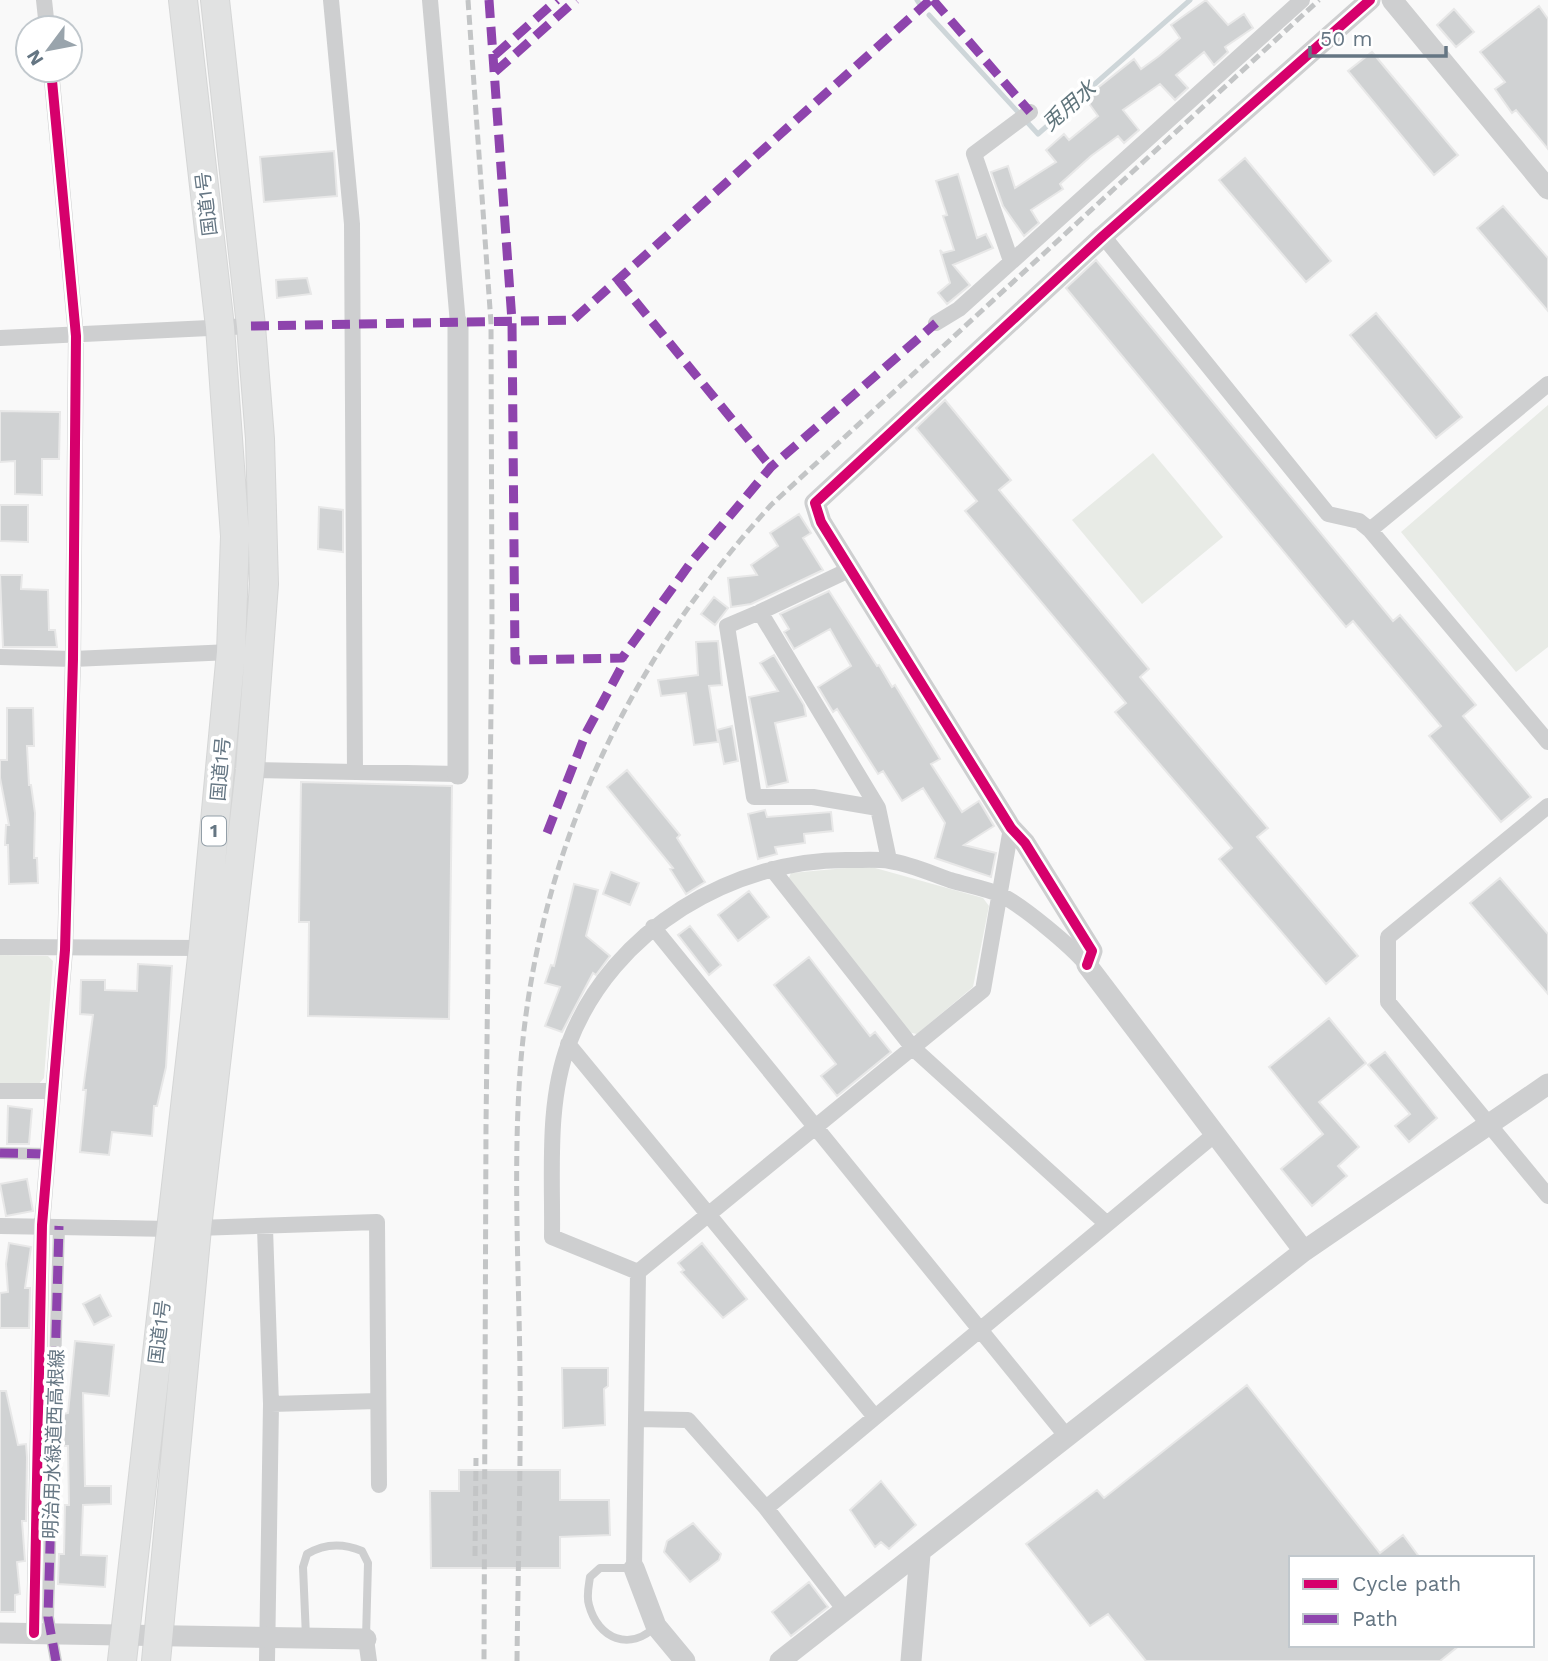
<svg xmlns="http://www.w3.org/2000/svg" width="1548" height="1661" viewBox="0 0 1548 1661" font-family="'Work Sans','Noto Sans JP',sans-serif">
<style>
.green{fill:#e8ebe6}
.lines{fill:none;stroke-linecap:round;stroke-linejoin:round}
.stream{stroke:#ced6d9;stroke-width:5}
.building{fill:#d0d2d3;stroke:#e8e8e8;stroke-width:2}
.trunk-casing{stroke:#d5d6d6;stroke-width:30}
.service{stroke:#cecfd0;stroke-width:8}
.pedestrian{stroke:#cecfd0;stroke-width:12}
.minor{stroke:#cecfd0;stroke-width:16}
.tertiary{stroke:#cecfd0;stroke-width:21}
.trunk{stroke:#e1e2e2;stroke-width:28}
.rail{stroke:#c3c5c6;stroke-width:5;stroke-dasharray:10 5;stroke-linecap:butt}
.quiet{stroke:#8e44ad;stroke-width:9;stroke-dasharray:18 9;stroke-linecap:butt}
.cycleway-casing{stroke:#fff;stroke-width:15}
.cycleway{stroke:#d6006c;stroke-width:10}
.labels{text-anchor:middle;stroke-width:7;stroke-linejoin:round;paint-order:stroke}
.shield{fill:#fff;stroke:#939fa8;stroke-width:2}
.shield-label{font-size:18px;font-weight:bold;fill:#657683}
.street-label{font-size:19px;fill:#657683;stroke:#fff}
.water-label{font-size:21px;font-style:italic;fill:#60757c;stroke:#fff}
</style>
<rect width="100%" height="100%" fill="#f9f9f9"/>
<path class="green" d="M1548 405V647L1516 672 1401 532Z
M1153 453 1223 537 1142 604 1072 520Z
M868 866 983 898 989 906 973 987 917 1034 907 1032 787 882 791 873Z
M0 955 48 956 53 961 44 1078 38 1085 0 1084Z"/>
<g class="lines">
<path class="stream" d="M917 0 919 3
M929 15 1038 134 1190 0"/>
</g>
<path class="building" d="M1206 0 1228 25 1244 14 1253 28 1225 47 1228 52 1214 65 1204 52 1176 75 1188 88 1175 100 1160 84 1123 110 1139 130 1124 143 1118 136 1091 156 1060 184 1063 189 1031 210 1039 223 1024 236 1003 206 991 172 1008 166 1015 188 1056 162 1046 150 1064 134 1069 140 1098 116 1085 98 1134 59 1141 69 1159 56 1180 38 1171 25Z
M1539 6 1548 19V149L1516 110 1512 113 1495 89 1505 82 1480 52Z
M1454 9 1474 32 1456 47 1437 25Z
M1372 52 1458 155 1434 175 1348 71Z
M334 151 337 196 264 202 260 157Z
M1245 158 1331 261 1306 282 1219 180Z
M958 174 977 238 986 234 993 248 953 265 970 285 947 304 938 293 950 283 940 250 943 253 954 250 943 216 947 215 936 181Z
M1503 206 1548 258V311L1477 228Z
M1096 260 1393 621 1400 615 1476 705 1463 716 1531 797 1501 822 1429 736 1441 726 1353 621 1346 627 1066 288Z
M307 278 311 294 277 298 276 280Z
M1376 313 1462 417 1436 438 1350 335Z
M945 400 1011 480 999 490 1149 669 1140 677 1268 828 1257 837 1358 956 1326 984 1219 859 1232 848 1115 712 1126 703 965 511 977 501 916 428Z
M0 411 60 412 59 459H42V495L15 494V461L0 462Z
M0 505H28V542L0 541Z
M319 507 343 510V552L318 549Z
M799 514 811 533 803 538 823 570 751 604 731 607 728 578 757 575 751 565 778 546 770 533Z
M0 575H22L21 589 48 590 49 630H55L57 647H3Z
M829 591 877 666 879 665 892 687 895 685 940 759 931 764 962 812 979 801 994 826 964 845 996 853 991 877 935 858 945 823 923 788 902 801 883 771 878 774 837 709 833 712 818 687 851 666 830 629 794 649 784 632 789 629 780 614Z
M714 597 728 608 715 625 701 614Z
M718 641 722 685 709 686 718 742 694 745 686 693 661 696 658 680 698 675 696 642Z
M774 655 804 705 806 716 775 723 788 782 767 787 749 697 778 691 760 663Z
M7 708H33L34 746H27L29 785H31L35 813 34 858H37L38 883 9 884 8 845H5L6 825H9L0 778V760H7Z
M732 726 738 761 724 764 717 730Z
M627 770 680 835 677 838 705 882 686 894 670 869 673 868 607 787Z
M301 782 452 786 449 1019 308 1016 309 922H299Z
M765 810 767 817 831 812 833 831 804 834 805 843 775 847 777 854 758 859 748 814Z
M611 872 639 883 630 905 603 894Z
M1500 878 1548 934V994L1470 903Z
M574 884 598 890 586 936 610 956 596 975 593 973 562 1032 545 1026 560 987 545 983 551 965 554 966Z
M749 891 769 917 738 941 718 915Z
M690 926 721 965 709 975 678 935Z
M809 957 870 1036 875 1032 891 1052 837 1096 821 1076 836 1064 774 985Z
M138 964 172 966 166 1067 157 1106H154L152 1136 112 1132 109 1155 80 1152 86 1090H83L93 1015 80 1014 81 980H105V990L137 991Z
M1329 1018 1366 1063 1319 1102 1359 1147 1338 1166 1347 1176 1312 1206 1281 1169 1323 1134 1269 1067Z
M1385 1052 1437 1118 1409 1142 1395 1126 1410 1114 1368 1065Z
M8 1106 32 1109 29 1144H7Z
M27 1179 33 1211 6 1216 0 1184Z
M9 1243 31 1247 25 1288H30L29 1328H0V1293L8 1292 6 1264Z
M702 1243 747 1299 723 1318 681 1272 684 1270 678 1263Z
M100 1295 111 1316 94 1325 83 1304Z
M75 1341 114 1345 109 1396 83 1393 85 1486H111V1504L83 1505 81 1555 107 1556 105 1587 58 1584 59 1554H64L65 1505H69L68 1446H64L63 1414 68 1413Z
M562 1368H608V1386L604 1389 605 1425 563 1428Z
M1247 1385 1380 1553 1403 1535 1420 1558H1291V1645H1460L1440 1661H1146L1108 1614 1090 1626 1026 1544 1097 1490 1104 1498Z
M0 1391H6L18 1445 26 1444 27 1457 26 1521H22L25 1561 17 1562 20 1594 15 1595V1612H0Z
M459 1470H560V1500H609L610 1535 560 1537V1568H431L430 1491H459Z
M881 1481 916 1525 889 1549 881 1542 875 1547 850 1510Z
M693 1523 721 1554 719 1560 690 1582 664 1552 667 1541Z
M809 1582 828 1607 791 1636 772 1612Z"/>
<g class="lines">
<defs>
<path id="trunk" d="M122 1661 203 948 231 652 235 536 220 327 183 0
M156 1661 197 1228 250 770 264 584 260 439 251 326 215 0"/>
</defs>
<use href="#trunk" class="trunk-casing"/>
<path class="service" d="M632 1568H600L590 1577C589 1585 586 1596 589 1605 598 1639 630 1652 656 1626
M306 1637 303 1567 307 1554C325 1543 343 1543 362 1551L368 1563 366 1638"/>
<path class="pedestrian" d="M0 1153 49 1154
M56 1661 48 1617 59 1226"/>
<path class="minor" d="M44 0 47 28
M331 0 352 224 355 772
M430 0 458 324
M1103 236 1328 514 1359 521 1370 530 1548 742
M1011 261 974 154 1030 112
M936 323 959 309 1302 0
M0 338 251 326
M1370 530 1548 384
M760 612 851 569
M0 657 73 659 231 652
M250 770 458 774
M1548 806 1388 937V1002L1548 1196
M878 808 813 797H754L727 626 760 612 878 808 889 860
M772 869 913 1048 1107 1224
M653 927 1068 1438
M0 947 203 948
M568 1044 875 1417
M0 1091H52
M0 1226 172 1229
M197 1228 377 1222 379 1485
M265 1228 271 1404 267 1661
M638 1272 552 1237C553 1175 546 1103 569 1043 612 930 734 857 853 860 864 860 878 859 890 861 910 864 930 873 950 880 966 885 985 888 1001 895 1024 907 1070 945 1087 965
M638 1272 983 990 1011 828
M271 1404 378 1401
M637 1419 688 1420 766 1508 845 1610
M766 1508 1214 1135
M634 1568 638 1272
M34 1633 42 1225 65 950 73 659 76 336 51 70
M366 1639 369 1661"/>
<path class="tertiary" d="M1392 0 1548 189
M458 324V774
M1304 1251 1087 965 1092 951 1025 843 1011 828 821 522 815 503 1103 236 1370 0
M634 1568 656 1626 685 1661
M0 1633 366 1639
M780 1661 1304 1251 1548 1084
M911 1661 920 1554"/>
<use href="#trunk" class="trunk"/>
<path class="rail" d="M468 0 491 323 492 626 486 1126 484 1661
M475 1556 476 1458
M517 1661C518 1565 521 1469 520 1373 519 1273 513 1172 520 1072 536 854 625 666 771 505L1319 0"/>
<path class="quiet" d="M489 0 512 321 515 660 622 658 692 561 771 467 936 323
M933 0 1030 112
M495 55 557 0
M495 72 576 0
M618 280 771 467
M251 326 573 320 930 0
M547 833 586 733 622 666V658
M0 1153 49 1154
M56 1661 48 1617 59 1226"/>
<defs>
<path id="cycleway" d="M1087 965 1092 951 1025 843 1011 828 821 522 815 503 1103 236 1370 0
M34 1633 42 1225 65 950 73 659 76 336 51 70"/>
</defs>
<use href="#cycleway" class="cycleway-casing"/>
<use href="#cycleway" class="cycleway"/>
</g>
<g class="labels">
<rect class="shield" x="202" y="816.5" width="24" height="29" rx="5"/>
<g class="shield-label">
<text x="214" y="837">1</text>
</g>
<g class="street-label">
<text transform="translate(206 204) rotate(-97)" y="7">国道1号</text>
<text transform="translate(220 769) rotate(-85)" y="7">国道1号</text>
<text transform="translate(159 1332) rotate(-83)" y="7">国道1号</text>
<text transform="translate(53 1444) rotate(-88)" y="7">明治用水緑道西高根線</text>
</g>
<g class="water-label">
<text transform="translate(1069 106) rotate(-41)" y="7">兎用水</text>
</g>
</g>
<rect x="1289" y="1556" width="245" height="91" fill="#ffffff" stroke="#c1c8cd" stroke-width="2"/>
<rect x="1303" y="1579" width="35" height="10" fill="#d6006c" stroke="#c1c8cd" stroke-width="2"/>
<text x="1352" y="1591" font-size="21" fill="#657683">Cycle path</text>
<rect x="1303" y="1614" width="35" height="10" fill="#8e44ad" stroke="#c1c8cd" stroke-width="2"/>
<text x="1352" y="1626" font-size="21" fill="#657683">Path</text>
<g transform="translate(49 49) rotate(238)"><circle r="33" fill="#ffffff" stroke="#c1c8cd" stroke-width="2"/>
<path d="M0-5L12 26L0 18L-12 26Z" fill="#99a4ac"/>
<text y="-10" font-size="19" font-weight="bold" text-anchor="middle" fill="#657683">N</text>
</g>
<path d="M1310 46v10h136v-10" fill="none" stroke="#657683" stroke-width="3.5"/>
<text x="1320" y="46" font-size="21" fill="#657683" stroke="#ffffff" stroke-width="5" paint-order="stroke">50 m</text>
</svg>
